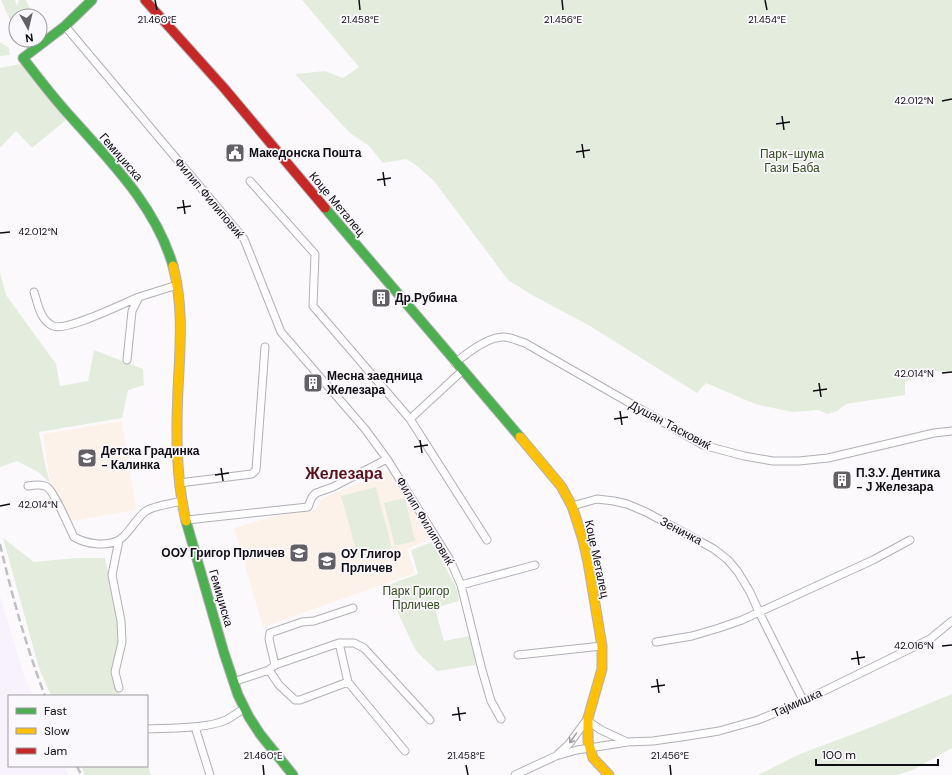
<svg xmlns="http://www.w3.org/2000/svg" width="952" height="775" viewBox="0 0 952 775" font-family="'DM Sans',sans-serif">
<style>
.built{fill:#f8f1fe}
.education{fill:#fdf2ea}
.green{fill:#e4eddd}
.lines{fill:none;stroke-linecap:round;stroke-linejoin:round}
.street-casing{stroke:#b2afb5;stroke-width:9}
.fast-casing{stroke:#b2afb5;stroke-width:11}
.slow-casing{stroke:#b2afb5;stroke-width:11}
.jam-casing{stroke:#b2afb5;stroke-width:11}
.street{stroke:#fefeff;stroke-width:7}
.fast{stroke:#4caf50;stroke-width:9}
.slow{stroke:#ffc107;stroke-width:9}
.jam{stroke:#c62828;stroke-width:9}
.rail{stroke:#c0bfc0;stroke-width:2.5;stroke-dasharray:8 4;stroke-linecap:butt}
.oneway{stroke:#9f9da1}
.ticks{fill:none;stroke:#100c14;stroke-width:1.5}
.labels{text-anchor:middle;stroke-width:3.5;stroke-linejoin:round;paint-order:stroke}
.poi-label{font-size:12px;font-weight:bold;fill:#100c14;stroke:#fbf8fd;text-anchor:start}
.park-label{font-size:12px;fill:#334b1d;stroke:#fbf8fd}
.street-label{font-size:12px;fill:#100c14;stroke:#fbf8fd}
.district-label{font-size:16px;font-weight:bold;fill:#581319;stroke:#fbf8fd}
.ticks-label{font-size:10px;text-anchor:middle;fill:#100c14;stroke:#fbf8fd;stroke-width:3.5;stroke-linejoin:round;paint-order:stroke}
</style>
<rect width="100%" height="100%" fill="#fbf9fc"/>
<path class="built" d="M0 596 23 673 33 696H9V766H64L68 775H0Z"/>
<path class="education" d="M122 421 136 510 72 521 50 483 43 434Z
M392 470 430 539 407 549 415 573 263 627 234 528 274 516 315 510 323 498Z"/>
<path class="green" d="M1 0H15L17 6 19 0H26L33 16H16V33Z
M302 0H952V372C934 368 921 376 905 382V395L846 404 837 411 827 414 818 410 792 412 755 404 706 383 697 393 590 326 532 295 508 280 434 181 416 165 406 159 383 163 369 146 350 133 295 74 325 71 343 78 359 67Z
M21 40H34L33 43 27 48 21 46Z
M0 42 9 48 10 55 0 56Z
M21 64 66 120 32 148 16 131 0 148V68Z
M0 272 6 295 56 364 60 386 88 381 94 350 143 369 144 385 128 390 122 418 39 432 45 464 50 483 38 472 17 461 0 467Z
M376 487 392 548 358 557 341 496Z
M405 498 415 541 395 546 384 503Z
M3 538 34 562 76 558H105L117 616 119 638 112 667 120 696H51L39 668Z
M432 542 457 589 459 601 435 608 444 641 469 636 476 665 437 671 416 651 385 586 418 574 411 550Z
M952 694V748L913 770 897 775H758L800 754 864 730Z
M147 764 151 775H85L81 766H147Z"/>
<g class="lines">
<defs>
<path id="street" d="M65 26 244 239 281 332 365 429 387 459 450 560 461 585 482 670 491 701 501 719
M250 181 315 254 313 306 410 419 487 540
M34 292C38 304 40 320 53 326 66 332 124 303 139 297
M127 360 132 311 139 297 177 285
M455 363C467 353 488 337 503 337 511 337 518 341 525 343L703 445 744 456 773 461H799L828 458 934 433 952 431
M410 419 462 371
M179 483 252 474 256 470 265 347
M28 486C34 485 42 484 47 487 54 491 69 527 74 537 86 544 106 547 119 540 128 535 137 517 146 511 153 506 174 503 182 501
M572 506 597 499 614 501 627 504 646 512 714 549 728 560 738 572 750 592 759 612 803 700
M187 520 308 507 312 497 316 493 333 487 387 459
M119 540 112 575 121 621 122 642 115 672 119 688
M461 585 535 565
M656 642 692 636 719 628 742 620 873 560 910 540
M339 643 348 682 405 751
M518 655 602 646
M275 665 269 639 270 633 302 622 314 621 353 608
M269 670 279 685 295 700H300L348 682
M233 682 269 670 275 665 339 643H354L364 648 430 720
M588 721 601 730 627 742
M195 727 210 775
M147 729C169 728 206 729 226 720 232 717 238 712 244 709
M558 754 569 744 588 718
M515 775 556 756 577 750 627 742 653 741 688 736 719 731 758 720 790 707 828 689 930 639 952 621"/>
<path id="fast" d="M92 0 65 26 23 58C36 75 49 92 63 108 105 156 155 203 173 266
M325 208 520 437
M186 521 224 653 238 695 249 717 260 734 293 775"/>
<path id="slow" d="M173 266C184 307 180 348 178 390 176 434 176 478 186 521
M520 437 561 486 572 506 583 540 588 562 602 646V669L588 718V741L593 758 609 775"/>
<path id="jam" d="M145 0 224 88 325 208"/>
</defs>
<use href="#street" class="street-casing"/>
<use href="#fast" class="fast-casing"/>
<use href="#slow" class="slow-casing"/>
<use href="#jam" class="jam-casing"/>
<use href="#street" class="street"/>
<use href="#fast" class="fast"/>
<use href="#slow" class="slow"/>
<use href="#jam" class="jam"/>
<path class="rail" d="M0 544C12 596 26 646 45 696
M77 766 81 775"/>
</g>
<defs><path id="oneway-shaft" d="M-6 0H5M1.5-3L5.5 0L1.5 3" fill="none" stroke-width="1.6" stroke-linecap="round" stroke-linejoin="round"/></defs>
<use class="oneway" href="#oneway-shaft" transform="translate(573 738) rotate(125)"/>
<path class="ticks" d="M155 0 157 10M359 0 360 10M562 0 563 10M765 0 767 10M942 101 952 99M782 116 784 130M776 124 790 122M582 144 584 158M576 152 590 150M383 172 385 186M377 180 391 178M183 200 185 214M177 208 191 206M0 233 10 232M942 373 952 372M819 383 821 397M813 391 827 389M620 411 622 425M614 419 628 417M420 440 422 453M414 447 428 445M221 468 223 481M215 475 229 473M0 506 10 504M942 646 952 645M857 651 859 665M851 659 865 657M657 679 659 693M651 687 665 685M458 707 460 721M452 715 466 713M263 765 264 775M466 765 468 775M670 765 671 775"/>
<defs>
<symbol id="civic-square" viewBox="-11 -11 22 22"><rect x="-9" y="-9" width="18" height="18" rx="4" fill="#625f65" stroke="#fbf8fd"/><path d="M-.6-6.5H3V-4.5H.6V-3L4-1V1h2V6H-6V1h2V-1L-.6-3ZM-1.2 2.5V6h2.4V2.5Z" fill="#fff"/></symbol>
<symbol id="building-square" viewBox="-11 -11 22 22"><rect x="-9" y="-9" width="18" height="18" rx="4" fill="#625f65" stroke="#fbf8fd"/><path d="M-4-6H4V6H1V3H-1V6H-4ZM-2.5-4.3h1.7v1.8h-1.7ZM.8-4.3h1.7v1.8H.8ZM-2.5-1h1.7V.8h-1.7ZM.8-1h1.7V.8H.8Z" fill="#fff"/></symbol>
<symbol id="school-square" viewBox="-11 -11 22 22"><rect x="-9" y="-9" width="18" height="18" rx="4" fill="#625f65" stroke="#fbf8fd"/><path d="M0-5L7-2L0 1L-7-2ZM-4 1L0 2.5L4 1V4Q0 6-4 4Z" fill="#fff"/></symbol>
</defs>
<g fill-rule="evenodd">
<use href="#civic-square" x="224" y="142" width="22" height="22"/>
<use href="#building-square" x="370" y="287" width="22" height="22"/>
<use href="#building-square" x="302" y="372" width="22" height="22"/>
<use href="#school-square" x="76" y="447" width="22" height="22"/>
<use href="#building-square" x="831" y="469" width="22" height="22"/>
<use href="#school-square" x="288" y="542" width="22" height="22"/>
<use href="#school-square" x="316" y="550" width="22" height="22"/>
</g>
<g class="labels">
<g class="poi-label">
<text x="249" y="157">Македонска Пошта</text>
<text x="395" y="302">Др.Рубина</text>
<text x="327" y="380">Месна заедница<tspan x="327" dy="14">Железара</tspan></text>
<text x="101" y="455">Детска Градинка<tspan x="101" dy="14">- Калинка</tspan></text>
<text x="856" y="477">П.З.У. Дентика<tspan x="856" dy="14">- Ј Железара</tspan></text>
<text x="285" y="557" text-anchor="end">ООУ Григор Прличев</text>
<text x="341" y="558">ОУ Глигор<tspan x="341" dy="14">Прличев</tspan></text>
</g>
<g class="park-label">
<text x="792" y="158">Парк-шума<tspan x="792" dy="14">Гази Баба</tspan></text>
<text x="416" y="595">Парк Григор<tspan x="416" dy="14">Прличев</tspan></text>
</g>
<g class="street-label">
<text transform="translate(121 157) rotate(49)" y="4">Гемиџиска</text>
<text transform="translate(209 198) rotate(50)" y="4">Филип Филиповиќ</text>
<text transform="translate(337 204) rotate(50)" y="4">Коце Металец</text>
<text transform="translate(670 425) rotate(28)" y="4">Душан Тасковиќ</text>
<text transform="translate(425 521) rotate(59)" y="4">Филип Филиповиќ</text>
<text transform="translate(681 531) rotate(28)" y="4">Зеничка</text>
<text transform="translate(597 559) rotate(78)" y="4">Коце Металец</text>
<text transform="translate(221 598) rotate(74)" y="4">Гемиџиска</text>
<text transform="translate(797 703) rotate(-24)" y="4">Тајмишка</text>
</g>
<g class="district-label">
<text x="344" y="479">Железара</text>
</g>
</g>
<g class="ticks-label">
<text x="157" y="23">21.460°E</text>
<text x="360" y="23">21.458°E</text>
<text x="563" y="23">21.456°E</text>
<text x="767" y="23">21.454°E</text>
<text x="914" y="104">42.012°N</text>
<text x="38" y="235">42.012°N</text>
<text x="914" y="377">42.014°N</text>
<text x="38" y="508">42.014°N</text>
<text x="914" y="649">42.016°N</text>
<text x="263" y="759">21.460°E</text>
<text x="466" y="759">21.458°E</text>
<text x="670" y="759">21.456°E</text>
</g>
<rect x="8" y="695" width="140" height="72" fill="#fbf8fd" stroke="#9d9aa0"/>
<rect x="16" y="708" width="20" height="6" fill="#4caf50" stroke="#9d9aa0"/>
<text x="44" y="715" font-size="12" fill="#100c14">Fast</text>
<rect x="16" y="728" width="20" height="6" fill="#ffc107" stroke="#9d9aa0"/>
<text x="44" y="735" font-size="12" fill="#100c14">Slow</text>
<rect x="16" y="748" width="20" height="6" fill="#c62828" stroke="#9d9aa0"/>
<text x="44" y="755" font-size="12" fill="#100c14">Jam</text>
<g transform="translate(28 28) rotate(172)"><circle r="19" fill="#fbf8fd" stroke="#9d9aa0"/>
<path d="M0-3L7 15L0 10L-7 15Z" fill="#625f65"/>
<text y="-6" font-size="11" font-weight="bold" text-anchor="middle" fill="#100c14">N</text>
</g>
<path d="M816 759v6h122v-6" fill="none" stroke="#100c14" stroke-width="2"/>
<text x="822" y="759" font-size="12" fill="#100c14" stroke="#fbf8fd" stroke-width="3" paint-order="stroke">100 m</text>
</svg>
